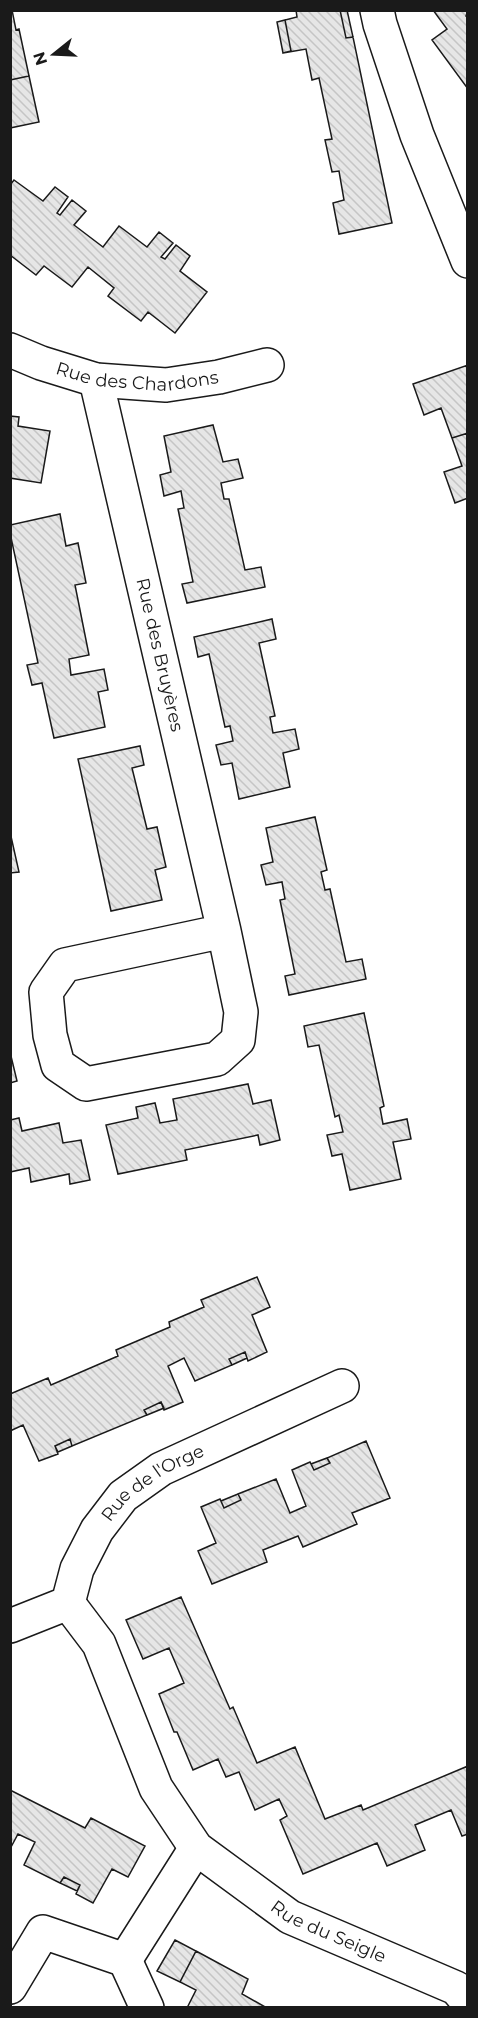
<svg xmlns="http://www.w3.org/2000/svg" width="478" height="2018" viewBox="0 0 478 2018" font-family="Montserrat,sans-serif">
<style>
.building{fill:url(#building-back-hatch);stroke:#1a1a1a;stroke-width:1.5}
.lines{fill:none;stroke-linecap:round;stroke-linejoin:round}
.street-casing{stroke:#1a1a1a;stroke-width:36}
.street{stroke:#fff;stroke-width:33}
.labels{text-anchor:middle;stroke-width:4.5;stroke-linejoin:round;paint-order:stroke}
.street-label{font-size:18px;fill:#1a1a1a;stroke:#fff}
</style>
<defs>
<pattern id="building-back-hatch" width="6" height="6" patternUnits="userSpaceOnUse" patternTransform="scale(1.5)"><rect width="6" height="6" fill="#e6e6e6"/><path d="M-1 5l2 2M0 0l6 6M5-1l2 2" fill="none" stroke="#c5c5c5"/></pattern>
</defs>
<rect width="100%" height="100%" fill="#fff"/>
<path class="building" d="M10 10H12L16 30 19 29 29 76 10 80Z
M296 10H340L346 38 353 37 392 223 339 234 333 203 344 200 339 171 332 172 325 140 332 139 319 78 312 80 306 49 283 53 291 51 285 20 297 17Z
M340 10H347L353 37 346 38Z
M433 10H468L466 16 468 18V89L432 40 447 29Z
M285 20 291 51 283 53 277 22Z
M29 76 39 122 10 128V80Z
M14 180 43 201 55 187 68 197 57 213 60 215 72 200 86 211 74 225 103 247 119 226 147 247 159 232 173 243 161 257 165 259 176 245 190 256 180 271 207 292 175 333 148 312 141 321 108 296 114 288 88 267 72 287 44 266 36 275 10 255V185Z
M468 365V433L452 438 441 408 424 415 413 384Z
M10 416 19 417 18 426 50 431 41 483 10 478Z
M213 425 223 462 238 459 243 478 221 483 224 499H229L245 570 261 567 265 587 187 603 182 584 193 582 178 509 184 508 181 491 164 496 160 475 171 472 164 436Z
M468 433V498L455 503 444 472 462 466 452 438Z
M60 514 66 546 78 543 86 583 75 585 89 655 69 659 71 675 104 669 108 690 98 692 105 727 54 738 42 683 32 685 27 665 38 663 10 533V525Z
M272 619 276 639 259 643 275 716 270 717 273 733 295 729 299 749 283 753 290 787 239 799 232 763 221 765 216 745 233 741 230 726 225 727 209 654 198 657 194 637Z
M140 746 144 765 132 768 147 829 157 827 166 867 155 870 162 900 111 911 78 759Z
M315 817 327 870 321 872 325 890 330 889 346 962 362 959 366 979 289 995 285 976 295 974 280 900 285 899 282 882 266 885 261 865 273 862 266 828Z
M10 832 19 872 10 873Z
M364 1013 384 1106 380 1108 383 1124 407 1119 411 1139 393 1142 401 1179 350 1190 342 1154 332 1156 327 1135 343 1132 339 1115 335 1117 319 1045 308 1047 304 1026Z
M10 1052 17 1081 10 1083Z
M248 1084 253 1104 271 1100 280 1140 260 1145 258 1135 185 1150 187 1160 118 1174 106 1125 138 1118 136 1107 155 1103 160 1123 177 1120 173 1099Z
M19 1118 22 1131 59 1123 63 1143 81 1140 90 1180 70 1184 69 1174 31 1182 29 1168 10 1172V1120Z
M257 1277 270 1307 252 1315 267 1352 248 1361 245 1352 229 1359 232 1365 195 1381 184 1358 168 1366 183 1402 164 1410 161 1402 144 1410 147 1415 72 1446 70 1439 55 1446 58 1454 39 1461 23 1425 10 1431V1394L48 1378 51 1385 118 1356 116 1350 170 1327 169 1322 204 1307 201 1300Z
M245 1352 247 1358 232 1365 229 1359Z
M161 1402 164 1408 147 1415 144 1410Z
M70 1439 72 1446 58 1452 55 1446Z
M366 1441 390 1498 352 1513 357 1524 303 1547 298 1536 263 1550 267 1562 212 1584 198 1551 216 1543 201 1507 220 1499 224 1508 241 1500 238 1494 276 1479 290 1513 306 1506 292 1470 310 1462 314 1470 330 1463 327 1458Z
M327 1458 330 1463 314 1470 311 1464Z
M238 1494 241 1500 224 1508 221 1501Z
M181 1597 230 1709 233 1707 257 1763 295 1747 325 1819 361 1805 363 1810 468 1766V1834L462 1836 451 1810 415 1825 425 1850 387 1866 377 1843 303 1874 280 1820 287 1816 279 1799 255 1810 239 1772 226 1777 218 1759 193 1770 177 1732H174L159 1694 184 1683 169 1648 143 1659 126 1620Z
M10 1790 85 1828 91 1818 145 1846 128 1877 112 1869 93 1903 76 1894 80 1885 64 1877 60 1883 24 1865 35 1842 18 1834 10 1849Z
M64 1877 80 1885 77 1891 60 1883Z
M175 1940 196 1951 180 1982 157 1971Z
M196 1951 248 1979 242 1994 267 2008H187L196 1990 180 1982Z"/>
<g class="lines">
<defs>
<g id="street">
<path d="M377 10 380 24 417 135 468 261"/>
<path id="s1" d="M10 350 41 363 96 380 166 385 219 377 267 365"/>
<path id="s2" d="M96 380 224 931 241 1012 238 1040 217 1059 86 1084 58 1065 50 1035 46 992 65 965 224 931"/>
<path id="s3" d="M68 1603 99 1644 156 1788 196 1848 290 1917 456 1988 468 2002"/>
<path id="s4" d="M10 1626 68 1603 77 1569 97 1530 123 1496 161 1469 342 1386"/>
<path d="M125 1960 196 1848"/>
<path d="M10 1987 43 1932 125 1960 147 2008"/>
</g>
</defs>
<use href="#street" class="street-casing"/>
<use href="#street" class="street"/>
</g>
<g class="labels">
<g class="street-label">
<text dy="6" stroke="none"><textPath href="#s1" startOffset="132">Rue des Chardons</textPath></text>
<text dy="6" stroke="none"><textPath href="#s2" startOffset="282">Rue des Bruyères</textPath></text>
<text dy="6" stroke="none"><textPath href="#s4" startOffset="216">Rue de l'Orge</textPath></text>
<text dy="6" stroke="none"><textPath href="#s3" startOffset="436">Rue du Seigle</textPath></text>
</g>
</g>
<rect width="478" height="2018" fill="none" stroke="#1a1a1a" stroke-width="24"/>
<g transform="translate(54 54) rotate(252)" stroke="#ffffff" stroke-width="4.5" paint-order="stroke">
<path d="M0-4.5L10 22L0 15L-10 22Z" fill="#1a1a1a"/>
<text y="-9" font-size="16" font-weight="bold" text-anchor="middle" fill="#1a1a1a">N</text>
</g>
</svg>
